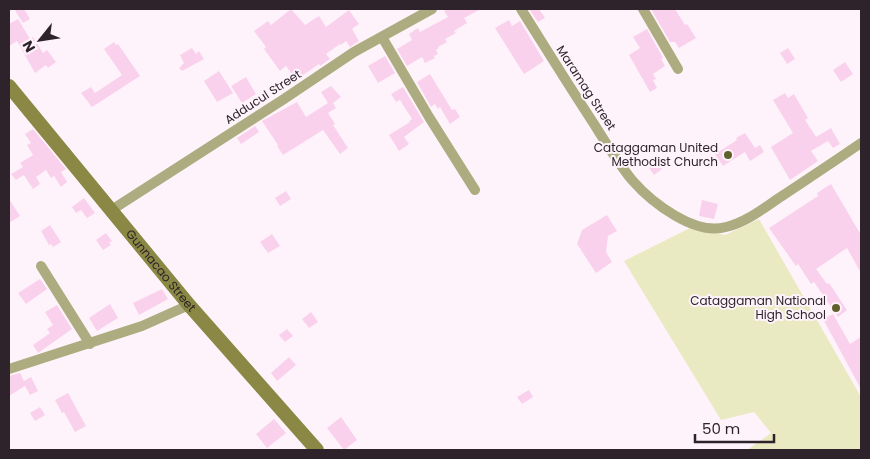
<svg xmlns="http://www.w3.org/2000/svg" width="870" height="459" viewBox="0 0 870 459" font-family="Poppins,sans-serif">
<style>
.green{fill:#eaeac2}
.building{fill:#fad1ec}
.lines{fill:none;stroke-linecap:round;stroke-linejoin:round}
.street{stroke:#adac81;stroke-width:10}
.secondary{stroke:#8a8844;stroke-width:14}
.poi-dot{fill:#615f2c;stroke:#fef3fa;stroke-width:2}
.labels{text-anchor:middle;stroke-width:4;stroke-linejoin:round;paint-order:stroke}
.street-label{font-size:12px;fill:#2e232a;stroke:#fef3fa}
.poi-label{font-size:12px;fill:#2e232a;stroke:#fef3fa;text-anchor:end}
</style>
<rect width="100%" height="100%" fill="#fef3fa"/>
<path class="green" d="M759 219 861 397V450H747L771 433 754 412 721 420 624 261 692 227 725 235Z"/>
<path class="building" d="M14 9H24L30 19 23 23Z
M291 9 305 25 319 16 326 27 349 10 359 24 352 29 359 41 350 47 346 41 341 45 340 44 326 54 330 59 320 66 319 64 296 80 286 66 280 71 264 49 266 47 254 31 268 21 271 25Z
M449 9H481L464 18 467 23 454 31 456 33 445 39 447 42 438 47 439 48 436 50 438 54 434 56 435 58 425 63 422 57 407 66 397 49 412 40 409 34 418 28 420 32 448 17 444 11Z
M529 9H539L545 18 538 22Z
M651 9H675L685 25 687 24 696 38 679 48 675 42H670Z
M18 19 30 39 33 37 43 53 47 50 56 62 48 68 46 65 35 73 17 41 9 46V24Z
M509 20 512 26 520 21 544 61 524 74 495 28Z
M647 29 663 58 661 59 665 66 653 74 656 79 653 80 657 88 650 92 629 55 640 48 633 37Z
M114 42 116 45 118 44 140 76 92 107 81 93 91 87 95 93 122 75 104 49Z
M192 48 196 54 199 51 204 59 182 71 179 68 184 63 180 55Z
M788 48 795 59 787 64 780 53Z
M385 56 395 73 378 83 368 66Z
M845 62 853 74 841 82 833 70Z
M219 71 233 93 217 102 204 81Z
M430 74 452 110 455 109 460 117 450 124 440 107 438 109 435 104 431 107 417 82Z
M246 77 256 94 242 103 231 86Z
M331 86 341 97 333 103 336 108 328 113 335 124 333 125 348 148 340 154 323 130 283 155 277 146 278 145 262 121 297 102 306 117 328 103 321 92Z
M403 87 424 122 404 137 409 144 399 151 389 135 410 122 409 121 412 119 400 100 396 102 391 94Z
M785 93 788 98 794 94 808 118 805 120 816 137 831 128 840 144 833 148 828 141 811 151 818 161 790 180 771 147 793 133 773 100Z
M255 126 259 132 241 144 237 138Z
M33 129 66 169 61 172 67 182 61 187 54 176 51 178 46 170 36 177 40 184 33 189 24 175 16 180 11 174 23 167 20 163 33 155 27 145 31 143 25 134Z
M745 133 755 148 760 145 764 152 750 161 745 152 723 166 715 154 737 140 736 138Z
M658 162 662 169 654 175 649 168Z
M831 184 861 235V273L847 248 816 269 827 284 829 283 847 310 838 317 814 282 811 284 798 264 796 266 769 228 818 196 817 193Z
M286 191 291 199 280 206 275 198Z
M84 198 95 213 87 218 81 210 76 213 72 207Z
M9 199 20 216 9 223Z
M702 200 718 204 714 219 699 216Z
M607 215 617 231 608 236 606 252 612 262 596 273 577 244 582 230Z
M50 225 61 242 53 247 51 244 49 245 41 231Z
M106 233 112 241 109 243 111 245 103 250 96 240Z
M272 234 280 246 268 253 260 242Z
M40 279 47 289 26 304 18 293Z
M162 289 168 299 139 315 133 303Z
M110 304 118 318 97 331 89 318Z
M57 305 72 329 38 353 33 345 50 333 47 329 53 325 45 312Z
M311 312 318 322 309 328 302 319Z
M833 314 850 344 861 337V389L823 319Z
M287 329 293 336 285 342 279 335Z
M289 357 296 365 277 381 271 373Z
M20 373 24 381 31 377 38 391 30 395 25 386 9 396V376Z
M529 390 533 397 522 404 517 397Z
M68 393 86 426 75 432 64 412 62 413 55 400Z
M40 407 45 415 35 421 30 413Z
M341 417 357 440 344 450 327 428Z
M274 419 286 433 267 448 256 434Z"/>
<g class="lines">
<path class="street" d="M521 9C545 47 569 86 594 124 606 143 618 163 632 180 652 203 695 236 726 227 747 222 765 207 782 196 809 178 835 161 861 143
M643 9 678 69
M382 37 429 117 475 190
M110 211 284 99 354 52 432 9
M41 266 90 344
M9 369 142 326 189 305"/>
<path class="secondary" id="s1" d="M9 86 189 305 317 450"/>
</g>
<g class="poi-dot">
<circle cx="728" cy="155" r="5"/>
<circle cx="836" cy="308" r="5"/>
</g>
<g class="labels">
<g class="street-label">
<text transform="translate(586 88) rotate(57)" y="4">Maramag Street</text>
<text transform="translate(263 97) rotate(-33)" y="4">Adducul Street</text>
<text dy="4" stroke="none"><textPath href="#s1" startOffset="239">Gunnacao Street</textPath></text>
</g>
<g class="poi-label">
<text x="718" y="152">Cataggaman United<tspan x="718" dy="14">Methodist Church</tspan></text>
<text x="826" y="305">Cataggaman National<tspan x="826" dy="14">High School</tspan></text>
</g>
</g>
<rect width="870" height="459" fill="none" stroke="#2e232a" stroke-width="20"/>
<g transform="translate(40 40) rotate(240)" stroke="#fef3fa" stroke-width="4" paint-order="stroke">
<path d="M0-4L9 19L0 12L-9 19Z" fill="#2e232a"/>
<text y="-8" font-size="14" font-weight="bold" text-anchor="middle" fill="#2e232a">N</text>
</g>
<path d="M695 434v8h79v-8" fill="none" stroke="#2e232a" stroke-width="2.5"/>
<text x="702" y="434" font-size="15" fill="#2e232a" stroke="#fef3fa" stroke-width="4" paint-order="stroke">50 m</text>
</svg>
